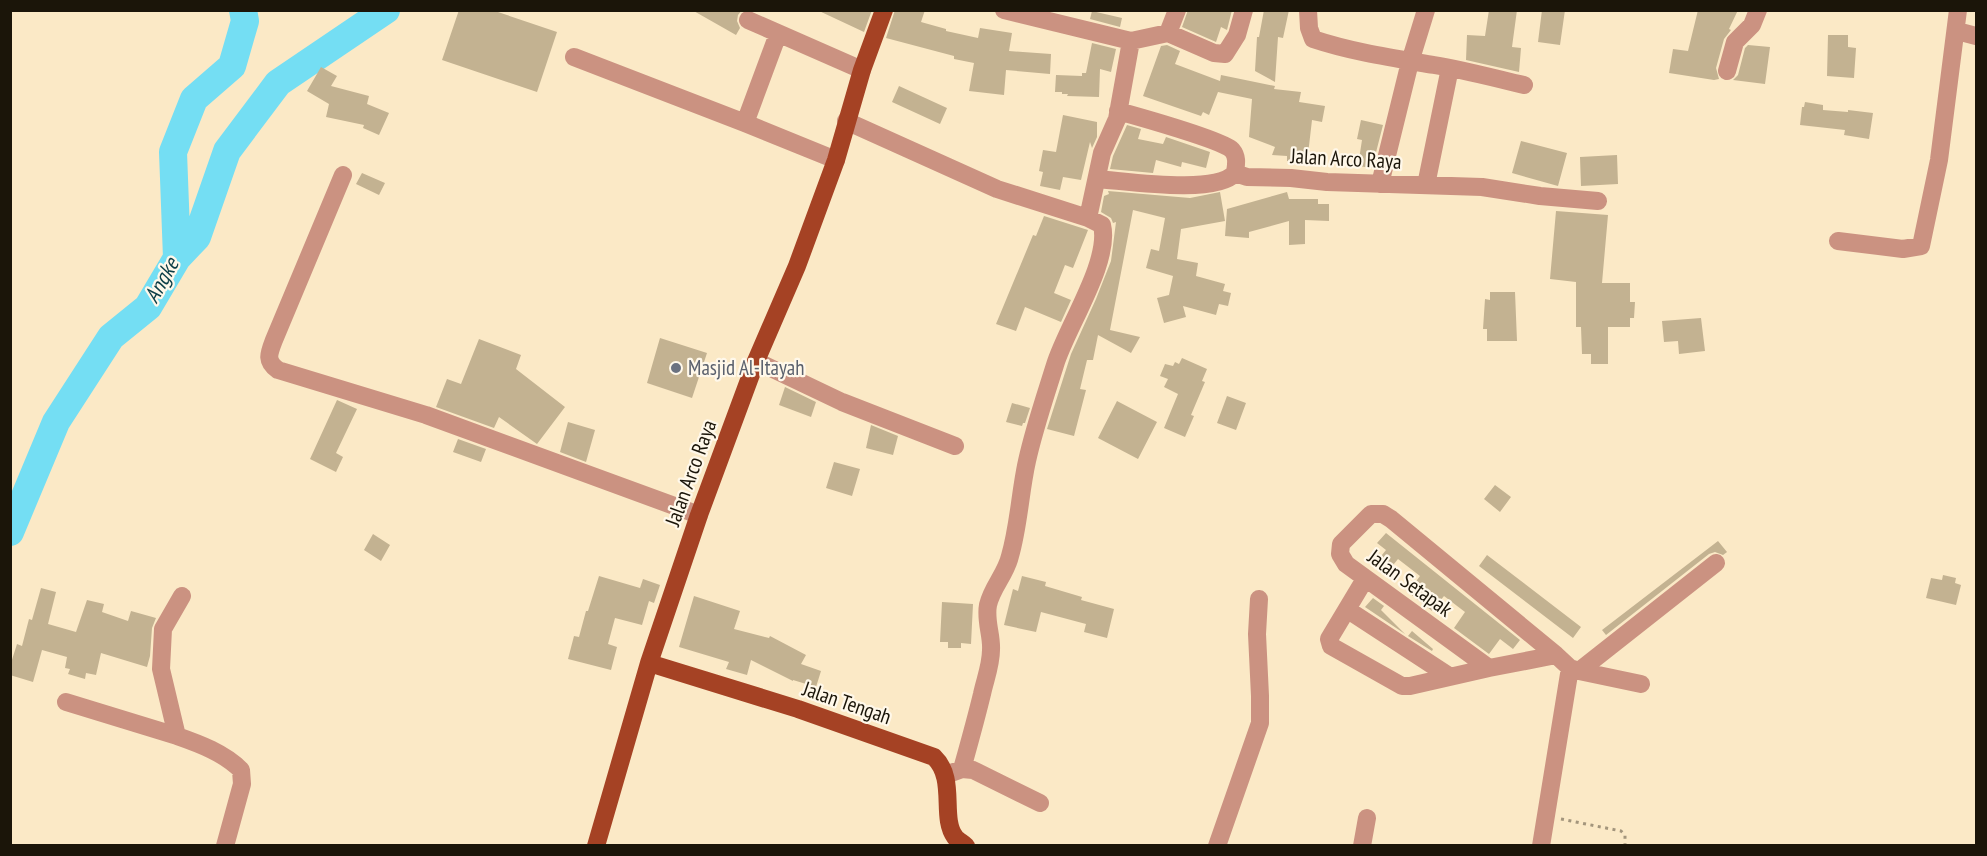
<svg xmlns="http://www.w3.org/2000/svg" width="1987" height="856" viewBox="0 0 1987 856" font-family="'PT Sans Narrow',sans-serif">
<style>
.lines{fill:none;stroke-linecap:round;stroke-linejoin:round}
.river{stroke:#74def3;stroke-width:28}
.building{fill:#c3b291}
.path{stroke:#a3957c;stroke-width:3;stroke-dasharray:3 4.5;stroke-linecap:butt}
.minor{stroke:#cb9281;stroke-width:18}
.major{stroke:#a54224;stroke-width:18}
.worship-dot{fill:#6b7280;stroke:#fff8ea;stroke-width:2}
.labels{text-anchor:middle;stroke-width:4.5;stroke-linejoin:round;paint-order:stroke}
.street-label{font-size:21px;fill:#1b1509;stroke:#fff8ea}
.worship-label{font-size:21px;fill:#5b616d;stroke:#fff8ea;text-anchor:start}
.water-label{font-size:22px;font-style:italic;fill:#0c3e47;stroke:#fff8ea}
</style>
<rect width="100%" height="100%" fill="#fbe9c6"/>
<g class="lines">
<path class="river" d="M177 258 197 237 227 151 278 83 386 10
M10 532 56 422 111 337 148 307 177 258 173 152 194 99 232 66 245 21 243 10"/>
</g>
<path class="building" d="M459 10H492L557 32 537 92 442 60Z
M692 10H742L738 15 737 21 740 28 736 35Z
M817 10H872L864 32Z
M895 10H925L921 22 946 29V31L978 38 980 28 1012 33 1009 51 1051 54 1050 74 1006 70 1004 95 969 91 974 63 954 59V56L886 38Z
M1188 10H1232L1227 30 1221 27 1216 42 1182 27Z
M1264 10H1289L1283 38 1278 37 1275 82 1255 71 1257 37H1259Z
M1489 10H1517L1512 47 1521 48 1519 72 1466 60 1467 35 1485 36Z
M1542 10H1565L1560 45 1538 42Z
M1698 10H1738L1729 29 1731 30 1724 39 1716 68 1719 79 1714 80 1669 73 1673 49 1688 51Z
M1092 11 1122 18 1120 27 1090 19Z
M1828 35H1848V47L1856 48 1854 78 1827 76Z
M1092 43 1116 49 1111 72 1100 69 1099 97 1067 96 1068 94H1062V92H1055L1056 75 1082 76V73H1086Z
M1167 45 1180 51 1175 64 1220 81 1221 75 1275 86 1274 89 1301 92 1299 102 1325 106 1322 122 1312 120 1307 163 1287 161V156L1272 155 1275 147 1249 137 1252 99 1218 92 1209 115 1203 112 1201 116 1143 96 1161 46Z
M1748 45 1770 47 1765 84 1733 80 1738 75 1745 48Z
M321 67 337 76 331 86 369 96 367 104 389 113 379 135 363 128 364 125 326 117 329 104 307 91Z
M899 86 947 108 940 124 892 102Z
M1805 102 1823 105V110L1848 112V110L1873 113 1869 139 1844 135 1845 130 1800 125 1802 107H1804Z
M1063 115 1097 122V137L1092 148 1090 142 1081 180 1063 177 1060 190 1040 186 1043 172 1039 171 1043 150 1056 152Z
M1361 120 1383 125 1372 168 1358 166 1362 140 1357 139Z
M1127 125 1141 129 1138 139 1163 144 1166 137 1210 152 1206 168 1182 162 1181 167 1156 160 1153 173 1110 169 1113 156Z
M1521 141 1567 153 1558 186 1512 173Z
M1617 155 1618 184 1581 186 1580 157Z
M362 173 385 183 379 195 356 184Z
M1108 191 1190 198 1220 192 1225 221 1181 229 1177 259 1198 263 1196 276 1225 284 1223 291 1231 293 1228 306 1219 304 1216 315 1183 306 1186 317 1164 323 1157 298 1169 295 1173 276 1146 268 1151 249 1159 251 1165 218 1133 210 1110 330 1140 337 1131 353 1098 335 1093 360H1087L1080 389 1086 390 1074 436 1047 429 1071 354 1096 299 1111 261 1116 222 1113 223 1111 218 1101 212 1104 196 1109 194Z
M1287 192 1289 199H1318V204H1329V221L1305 220V244L1289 245V221L1249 232V238L1225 236 1227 209Z
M1556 211 1608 215 1602 283H1630V302H1635L1634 318H1630V327H1608V364H1591V354H1582L1581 327H1576V282L1550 279Z
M1044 216 1088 230 1073 268 1065 265 1054 293 1071 300 1061 322 1025 307 1016 331 996 324 1033 235 1036 236Z
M1490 292H1515L1517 341H1487V329H1483L1485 299 1490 300Z
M1701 318 1705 351 1679 354 1678 341 1664 342 1662 321Z
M660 338 707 353 692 398 647 383Z
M479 339 521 355 516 369 565 407 537 444 499 417 494 428 436 407 447 379 461 384Z
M1182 358 1207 369 1202 381 1205 382 1191 415 1194 416 1185 437 1164 428 1178 394 1164 387 1168 379 1160 376 1165 364 1173 366 1175 362 1179 364Z
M785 387 816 402 811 417 779 405Z
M1227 396 1246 403 1236 430 1217 423Z
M337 400 357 409 336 453 343 457 336 472 310 459Z
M1117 401 1157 422 1138 459 1098 438Z
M1012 403 1030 408 1025 423H1023L1022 426 1006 422Z
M568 422 595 430 586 462 560 452Z
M871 425 898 436 893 455 866 448Z
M458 439 486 449 481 462 453 452Z
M834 462 860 469 852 496 826 488Z
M1495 485 1511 497 1500 512 1484 499Z
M1386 533 1520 640 1513 649 1500 639 1489 654 1454 628 1465 612 1444 596 1432 611 1408 592 1420 576 1398 559 1385 575 1374 565 1386 550 1377 543Z
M373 534 390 545 381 561 364 550Z
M1718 541 1727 552 1723 555 1715 552 1709 554 1606 635 1602 630Z
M1487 555 1581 627 1573 638 1479 566Z
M1943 575 1956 578 1955 583 1961 585 1956 605 1926 598 1931 578 1942 580Z
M599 576 640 588 643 579 660 585 654 603 649 601 642 625 615 618 608 644 617 647 611 670 568 659 574 636 579 637 586 611H588Z
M1022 576 1046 582 1045 586 1082 597 1081 600 1114 609 1107 638 1084 632 1086 624 1041 612 1036 632 1004 625 1013 589 1018 591Z
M41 588 56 592 48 624 76 632 87 600 104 604 102 612 128 621 131 611 156 618 152 628 150 656 147 667 101 653 96 675 86 673 85 679 68 674 70 669 65 668 67 657 42 650 33 682 10 675V666L17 644 22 646 29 619 32 620Z
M694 596 740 611 734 629 769 638 770 636 806 655 801 664 821 671 816 687 793 680V681L751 660 747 675 726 669 729 662 679 647Z
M1373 598 1384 606 1381 610 1405 634 1365 607Z
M942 602 973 604 971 644 961 643V648H948V642H940Z
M1412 631 1433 649 1432 651 1408 636Z"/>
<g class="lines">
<path class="path" d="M1561 819 1621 831 1625 835V846"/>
<path class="minor" d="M1004 10 1131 41 1168 33 1177 10
M1308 10 1309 28 1313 39C1352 52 1393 58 1434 65 1464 70 1494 78 1524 85
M748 20 862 70
M1957 31 1976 36
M1168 33 1214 53 1225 54 1237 35 1244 10
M574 57 745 123 836 160
M1727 71 1735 42 1752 25 1758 10
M1118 111C1136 116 1222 140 1232 150 1238 157 1236 165 1235 173L1247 177 1291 178 1327 182 1482 187 1540 196 1598 201
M846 121 997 189 1088 218 1102 153 1117 119 1131 41
M745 123 778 34
M343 175 274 340C269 353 265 361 278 370L426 415 699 515
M1097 179C1127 181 1216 195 1235 173
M1380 184 1410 62 1426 10
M1426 185 1450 68
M1838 241 1903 249 1921 246 1939 160 1958 10
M756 361 842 402 955 446
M1365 579 1329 639 1331 646 1402 686H1410L1489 668
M182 596 163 629 161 669 177 736C200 744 224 753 241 770L242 784 225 846
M1348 610 1449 676
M1556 655 1489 668 1346 564 1340 554 1341 544 1371 514H1383L1391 519 1556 655 1570 668 1579 671 1716 563
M1579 671 1641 684
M66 702 177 736
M962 769C969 744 976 719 982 694 985 680 991 665 991 650 992 635 985 621 988 605 992 587 1006 574 1010 556 1019 525 1020 492 1027 461 1034 429 1045 397 1055 365 1066 328 1111 262 1102 225L1088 218
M951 773 962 769 973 770 1040 803
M1217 846 1260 723V696L1257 634 1259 599
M1362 846 1367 818
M1541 846 1570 668"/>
<path class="major" d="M649 663 798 709 934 757C957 779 940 817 955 837 957 840 963 843 966 846
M596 846 649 663 699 515 756 361 797 266 836 160 862 70 884 10"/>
</g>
<circle class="worship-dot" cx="676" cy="368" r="6"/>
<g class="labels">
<g class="street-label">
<text transform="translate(1346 159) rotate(3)" y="7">Jalan Arco Raya</text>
<text transform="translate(691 473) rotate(-70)" y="7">Jalan Arco Raya</text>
<text transform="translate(1410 583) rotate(36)" y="7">Jalan Setapak</text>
<text transform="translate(847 703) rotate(19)" y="7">Jalan Tengah</text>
</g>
<g class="worship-label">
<text x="688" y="375">Masjid Al-Itayah</text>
</g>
<g class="water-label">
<text transform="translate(161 280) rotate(-61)" y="8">Angke</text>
</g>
</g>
<rect width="1987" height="856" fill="none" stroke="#1b1509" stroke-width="24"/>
</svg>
